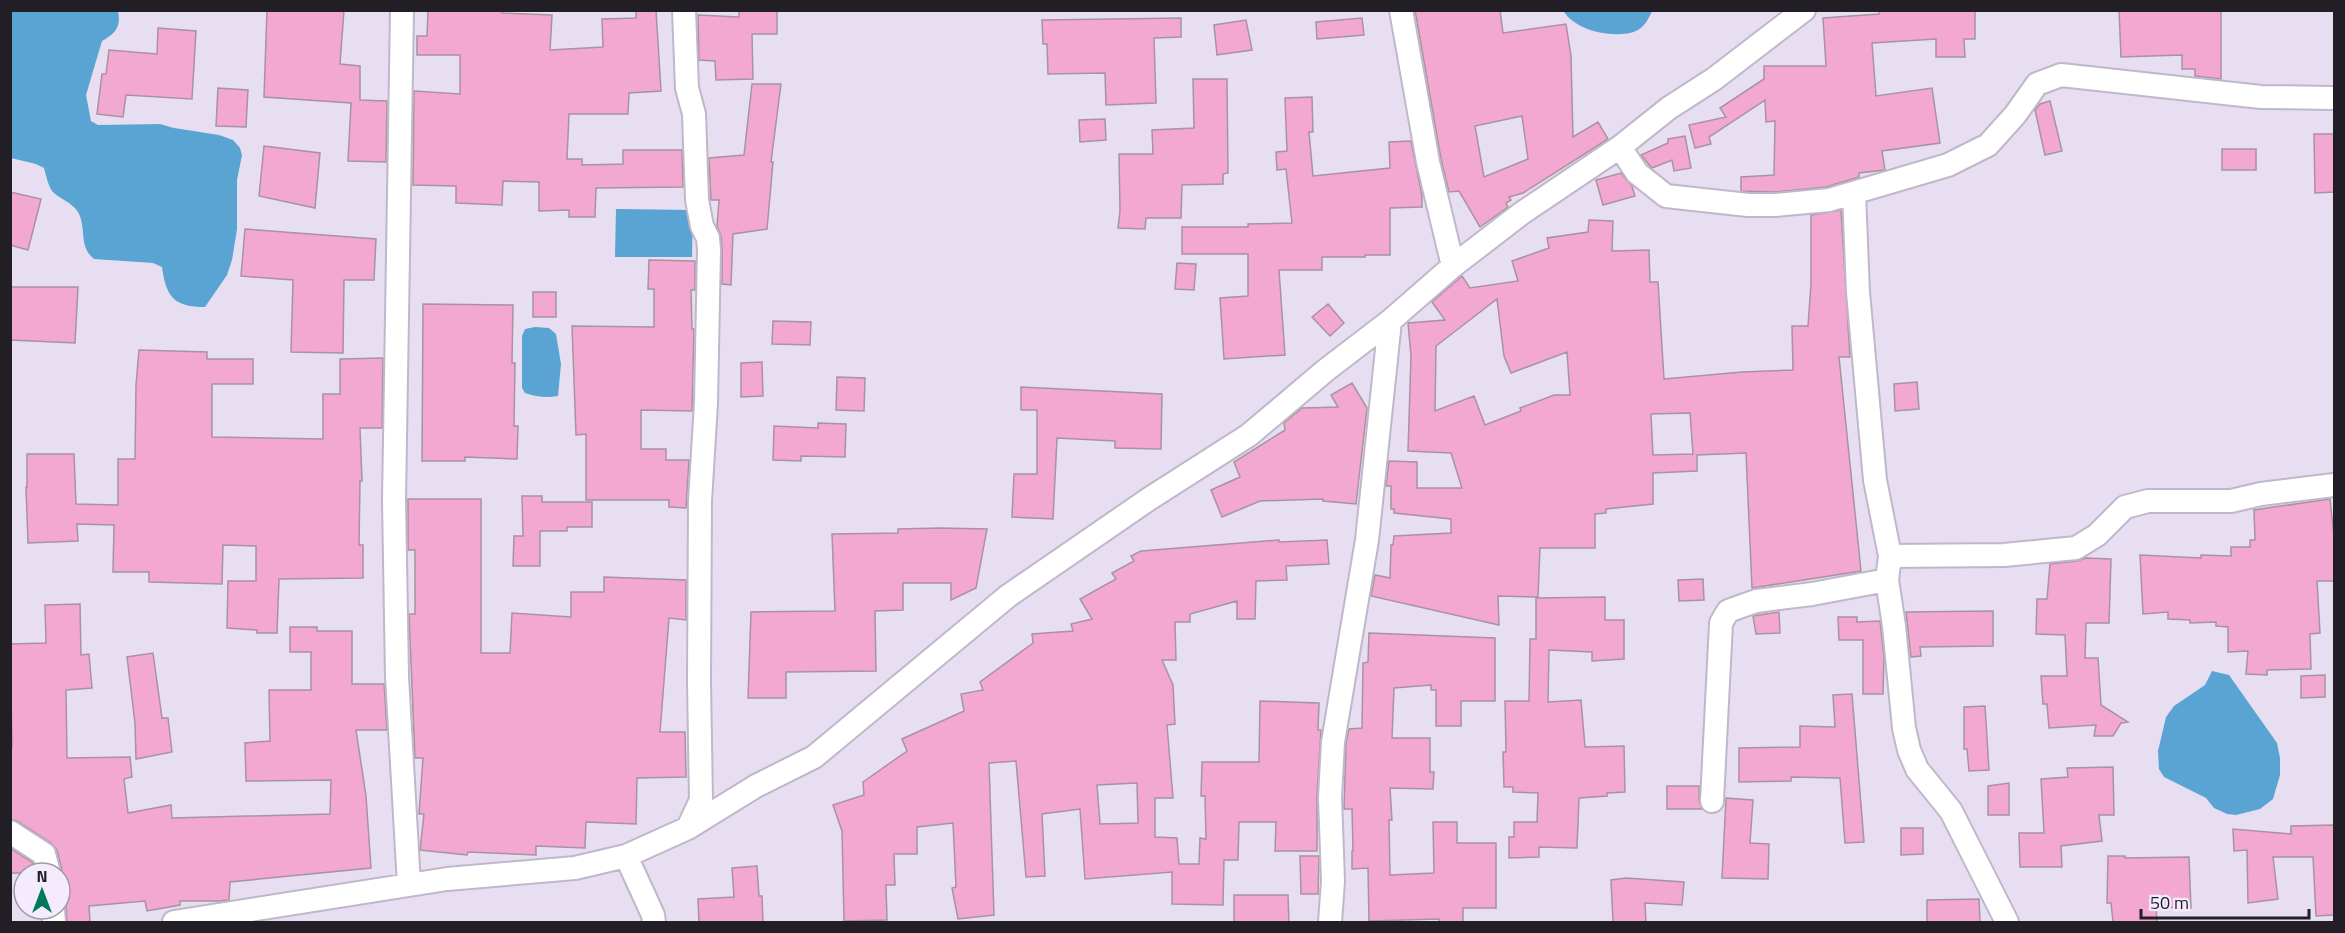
<svg xmlns="http://www.w3.org/2000/svg" width="2345" height="933" viewBox="0 0 2345 933" font-family="'Titillium Web',sans-serif">
<style>
.water{fill:#59a4d2}
.building{fill:#f2a8d1;stroke:#a8939e;stroke-width:1.5;fill-rule:evenodd}
.lines{fill:none;stroke-linecap:round;stroke-linejoin:round}
.street-casing{stroke:#c0b7ca;stroke-width:26}
.street{stroke:#fff;stroke-width:22}
</style>
<rect width="100%" height="100%" fill="#e8def2"/>
<path class="water" d="M11 10 118 11C121 27 116 33 102 41L86 95 91 121 98 125 160 124 174 128 219 135 233 140 240 148 242 155 237 180V229L232 260 227 275 205 307C174 307 166 297 162 267L153 263 94 259C78 246 87 228 78 212 72 202 59 199 52 191 48 185 46 175 44 168L36 164 11 158Z
M1563 11H1652C1649 18 1645 26 1638 30 1622 39 1587 33 1573 21 1569 19 1566 14 1563 11Z
M616 209 693 210 692 257H615Z
M535 327 549 328 556 334 561 364 558 396C546 398 537 397 525 393L522 388V336L525 329Z
M2212 671 2229 675 2277 743 2280 758V775L2273 799 2260 809 2236 815 2227 814 2214 808 2206 798 2164 777 2159 769 2158 751 2166 717 2174 706 2205 685Z"/>
<path class="building" d="M267 10H344L340 64 360 66V100L387 101 386 162 348 161 351 103 264 97Z
M428 10H502V13L552 15 550 50 603 47 602 19 636 18V10H656L661 91 629 93 628 114H569L567 159H582V165L623 164V150H682L683 187 596 188 595 217H569V210L539 211V182L503 181 502 205 456 203V186L413 185 414 91 460 94V55H417V36H427Z
M1415 10H1500L1503 33 1566 24 1571 56 1573 137 1598 122 1608 139 1523 193 1509 197 1511 200 1506 203 1508 207 1480 227 1459 191 1449 192 1441 159ZM1522 116 1528 159 1484 177 1475 126Z
M1879 10H1975V39H1964L1965 57H1936V39L1872 43 1876 96 1932 88 1940 143 1882 151 1885 170 1859 173V177L1826 187 1775 192 1741 191V177L1774 175 1775 121 1766 122 1765 100 1709 137 1711 144 1695 148 1689 125 1726 117 1720 108 1764 79V66H1826L1823 18 1879 14Z
M2119 10H2221V79L2195 76V69H2182V55L2121 57Z
M739 11H777V34H752L753 79 716 80 715 61 699 60 698 15 739 17Z
M1181 18V37L1154 38 1156 103 1106 105 1105 73 1048 74 1047 44H1043L1042 20Z
M1362 18 1364 35 1317 39 1316 22Z
M1246 20 1252 50 1217 55 1214 25Z
M158 28 196 31 192 99 126 95 123 117 97 114 102 74H106L109 50 157 54Z
M1193 79H1227L1228 173 1223 174V184L1182 185 1181 218H1146L1145 229 1118 228 1120 211 1119 154H1153L1152 130 1194 128Z
M752 84H781L771 162H773L767 229 733 234 731 285 722 284V249L721 236 717 226 719 200H711L709 158 744 155Z
M218 88 248 90 246 127 216 126Z
M1312 97 1313 132H1309L1313 176 1390 168 1389 142 1411 141 1422 196V207L1390 208V255H1365V257H1322V270H1279L1285 355 1224 359 1220 298 1248 296V254H1182V227H1248V224L1292 223 1286 169 1277 170 1276 152 1287 151 1285 98Z
M2050 101 2062 151 2045 155 2035 110 2040 104Z
M1105 119 1106 140 1080 142 1079 120Z
M2314 134H2334V192L2315 193Z
M1685 136 1691 168 1674 171 1672 160 1652 168 1641 155 1668 143V139Z
M264 146 320 153 315 208 259 196Z
M2222 149H2256V170H2222Z
M1621 173 1632 186 1635 196 1603 205 1596 180Z
M10 192 41 199 28 250 10 245Z
M1841 210 1850 357H1839L1861 571 1752 588 1746 453 1697 455V471L1653 473V504L1606 509V513L1595 514V548H1540L1538 597 1498 596 1499 625 1371 596 1375 575 1390 578 1391 545H1393L1394 536 1451 533V519L1394 513V509H1391V486H1386L1389 461 1417 462V488H1462L1451 453 1408 451 1411 356 1408 323 1445 320 1432 302 1462 276 1470 288 1518 281 1512 261 1549 248 1547 238 1588 232 1589 220 1613 221 1612 251 1649 250 1650 282H1658L1664 379 1742 372 1793 370 1792 326H1808L1811 284V215ZM1497 299 1504 356 1511 373 1567 352 1570 395H1554L1520 408 1521 411 1485 425 1474 396 1435 411 1436 346ZM1690 413 1693 454 1653 455 1651 414Z
M245 229 376 239 374 280H344L343 353 291 352 293 280 241 276Z
M649 260 695 261V290H691L692 329H694L692 411 641 410V449H666V460H689L686 508 669 507V500H586V434L576 435 572 326 654 327V289H648Z
M1177 263 1196 264 1194 290 1175 289Z
M10 287H78L75 343 10 340Z
M533 292H556V317H533Z
M423 304 513 305 512 363H515L514 426H518L517 459 465 457V461H422Z
M1328 304 1344 323 1330 336 1312 317Z
M773 321 811 322 810 345 772 344Z
M139 350 207 352V359H253V384H212V437L323 439V394H340V359L383 358 382 428H360L362 481H360L359 545H363V578L279 579 277 633H257V630L227 628 228 581H256V546L223 545 222 584 149 582V572H113L114 525 77 524 78 541 28 543 26 487H27V454H74L76 504 118 505V459H135L136 385Z
M762 362 763 396 741 397V363Z
M837 377 865 378 864 411 836 410Z
M1917 382 1919 409 1895 411 1894 384Z
M1352 383 1367 408 1356 504 1323 501V499L1260 501 1222 517 1211 490 1240 477 1234 462 1285 430 1284 423 1302 408 1338 407 1331 395Z
M1021 387 1162 394 1161 449 1115 448V441L1057 438 1053 519 1012 517 1014 474H1037V410H1021Z
M818 423 846 424 845 457 801 456V461L773 460 774 426 818 428Z
M522 496H542V502H592V527H567V531H540V566H513L514 536H523Z
M408 499H481V653H510L512 613 571 617V592H604V577L686 580V620L669 618 660 732H685L686 777 637 778 636 824 586 822 585 848 536 846V855L468 852 467 855 420 850 424 814H419L423 758H415L409 614H415V550H408Z
M2330 499 2334 536V581H2317L2320 633 2310 634 2311 669 2267 670V675L2246 674 2248 651 2228 652V627L2216 626V622L2190 623V620L2168 619V612L2143 614 2140 555 2201 558V555L2231 556V547H2250V540H2255L2254 510Z
M940 528 987 529 976 588 951 600V583H903V610L875 611 876 671 786 672V698H748L751 612 835 611 832 534 898 533V529Z
M1279 540V542L1327 540 1329 564 1286 566 1287 580 1256 581 1255 619H1237V601L1190 614V622H1175L1176 660H1162L1173 685 1175 724 1167 725 1173 798H1155V837L1177 838 1179 864H1199L1200 838 1206 839 1205 796H1201L1202 762H1259L1260 701 1319 703 1318 730H1321L1317 796V851H1275L1276 822H1239L1238 860H1224L1223 905 1172 904V872L1085 879 1080 809 1042 814 1045 876 1026 877 1016 761 989 763 994 915 958 919 952 888 956 887 953 823 917 827V854H894L895 885H886L887 920 844 921 842 831 833 805 864 795 863 782 907 751 902 739 964 711 961 694 983 690 980 682 1033 643 1032 634 1073 631 1071 624 1092 619 1080 599 1116 579 1112 573 1134 561 1131 556 1141 551ZM1137 783 1138 823 1100 824 1097 785Z
M2086 558 2111 559 2109 623H2086L2085 658H2098L2101 705 2128 722 2121 723 2113 736H2094L2096 725 2049 728 2047 704H2043L2041 676H2067L2065 635 2036 634 2037 599H2047L2050 564 2077 561Z
M1703 579 1704 600 1679 601 1678 580Z
M1605 597V620H1624V659L1592 661V652L1549 650 1548 702 1581 700 1585 747 1624 746 1625 792 1607 793V796L1579 798 1577 848 1539 847V857L1509 858V837H1514V822H1537L1538 793 1513 792V787H1504L1503 752H1506L1505 701H1529L1530 639H1536V598Z
M80 604 81 655 89 654 92 688 66 690 67 758 130 757 132 777 124 779 128 813 171 805 172 818 330 814 331 780 246 781 245 743 270 741 269 690H311V652H290V627H317V631H352V684H384L387 730H356L366 796 371 868 230 882 229 900 219 901H180V905L147 911 145 901 89 906 90 922H67L66 907 60 898 62 870 57 850 51 843 17 821 10 819V747H12L10 644 46 643 45 605Z
M1993 611V646L1920 647 1921 656 1911 657 1906 612Z
M1779 612 1780 633 1756 634 1753 616Z
M1838 617H1857V622L1880 621 1884 658 1883 694H1863V640H1839Z
M1369 633 1495 638V701H1461V726H1436V690H1431V685L1394 688 1392 738H1430V772H1434L1433 789 1390 788 1392 820H1389L1390 875 1434 873 1433 822H1457V843H1496V908H1463V922H1439V919L1369 921 1368 868 1352 869V851H1353L1352 809H1344L1346 743 1349 729 1362 728 1363 663 1368 662Z
M153 653 162 718H168L172 752 136 759 135 723 127 657Z
M2325 675V697L2301 698V676Z
M1852 694 1864 842 1845 843 1840 778 1791 777V781L1739 782V748L1800 747V726L1835 727 1833 695Z
M1985 706 1989 770 1969 771 1967 749H1964V707Z
M2113 767 2114 815H2099L2102 841 2061 846 2062 867H2020L2019 833H2044L2041 779 2068 777 2067 768Z
M2009 783V815H1988V786Z
M1667 786H1699V800L1702 809H1667Z
M1726 798 1753 800 1750 843 1769 844 1768 879 1722 878Z
M2334 825V915L2316 916 2313 857H2273L2278 899 2248 903 2247 850 2234 851 2233 829 2291 834V826Z
M1901 828H1923V854L1901 855Z
M10 848 32 862 35 873H10Z
M1300 856H1319L1318 894H1301Z
M2108 856H2125V858L2189 857 2191 908 2156 907 2157 922H2113L2111 903H2107Z
M757 866 759 896H762L763 922H699L698 899 734 897 732 868Z
M1626 878 1684 882 1682 905 1645 903 1646 922H1613L1611 880Z
M1234 895H1288L1289 922H1234Z
M1979 899 1980 922H1927V900Z"/>
<g class="lines">
<defs>
<path id="street" d="M402 10 394 500 397 677 409 885
M684 10 687 88 694 114 697 200 702 226 708 238 709 250 706 403 700 501 699 682 701 800 688 828
M1401 10 1428 162 1453 266
M1620 147 1637 173 1666 196 1748 205H1776L1829 200 1948 165 1988 145 2015 115 2037 84 2061 75 2261 97 2334 98
M1854 194 1858 292 1875 480 1890 556 1887 580 1894 626 1904 728 1909 750 1917 769 1951 811 2007 922
M1890 556 2004 555 2076 548 2097 535 2125 507 2148 501H2231L2261 494 2334 485
M1712 801 1721 623 1728 611 1756 601 1812 594 1887 580
M10 832 44 854 49 873
M626 856 653 915 654 922
M53 909 54 922
M174 922 447 879 575 868 626 856 688 828 756 786 814 757 1008 596 1149 499 1249 435 1326 370 1390 321 1453 266 1522 213 1620 147 1669 108 1714 79 1804 10
M1330 922 1333 881 1330 797 1333 742 1367 540 1390 321"/>
</defs>
<use href="#street" class="street-casing"/>
<use href="#street" class="street"/>
</g>
<rect width="2345" height="933" fill="none" stroke="#221e26" stroke-width="24"/>
<g transform="translate(42 891)"><circle r="28" fill="#f4ecfd" stroke="#a09aa7" stroke-width="1.5"/>
<path d="M0-4.5L10 22L0 15L-10 22Z" fill="#017956"/>
<text y="-9" font-size="16" font-weight="bold" text-anchor="middle" fill="#221e26">N</text>
</g>
<path d="M2141 909v9h168v-9" fill="none" stroke="#221e26" stroke-width="3"/>
<text x="2150" y="909" font-size="18" fill="#221e26" stroke="#f4ecfd" stroke-width="4.5" paint-order="stroke">50 m</text>
</svg>
